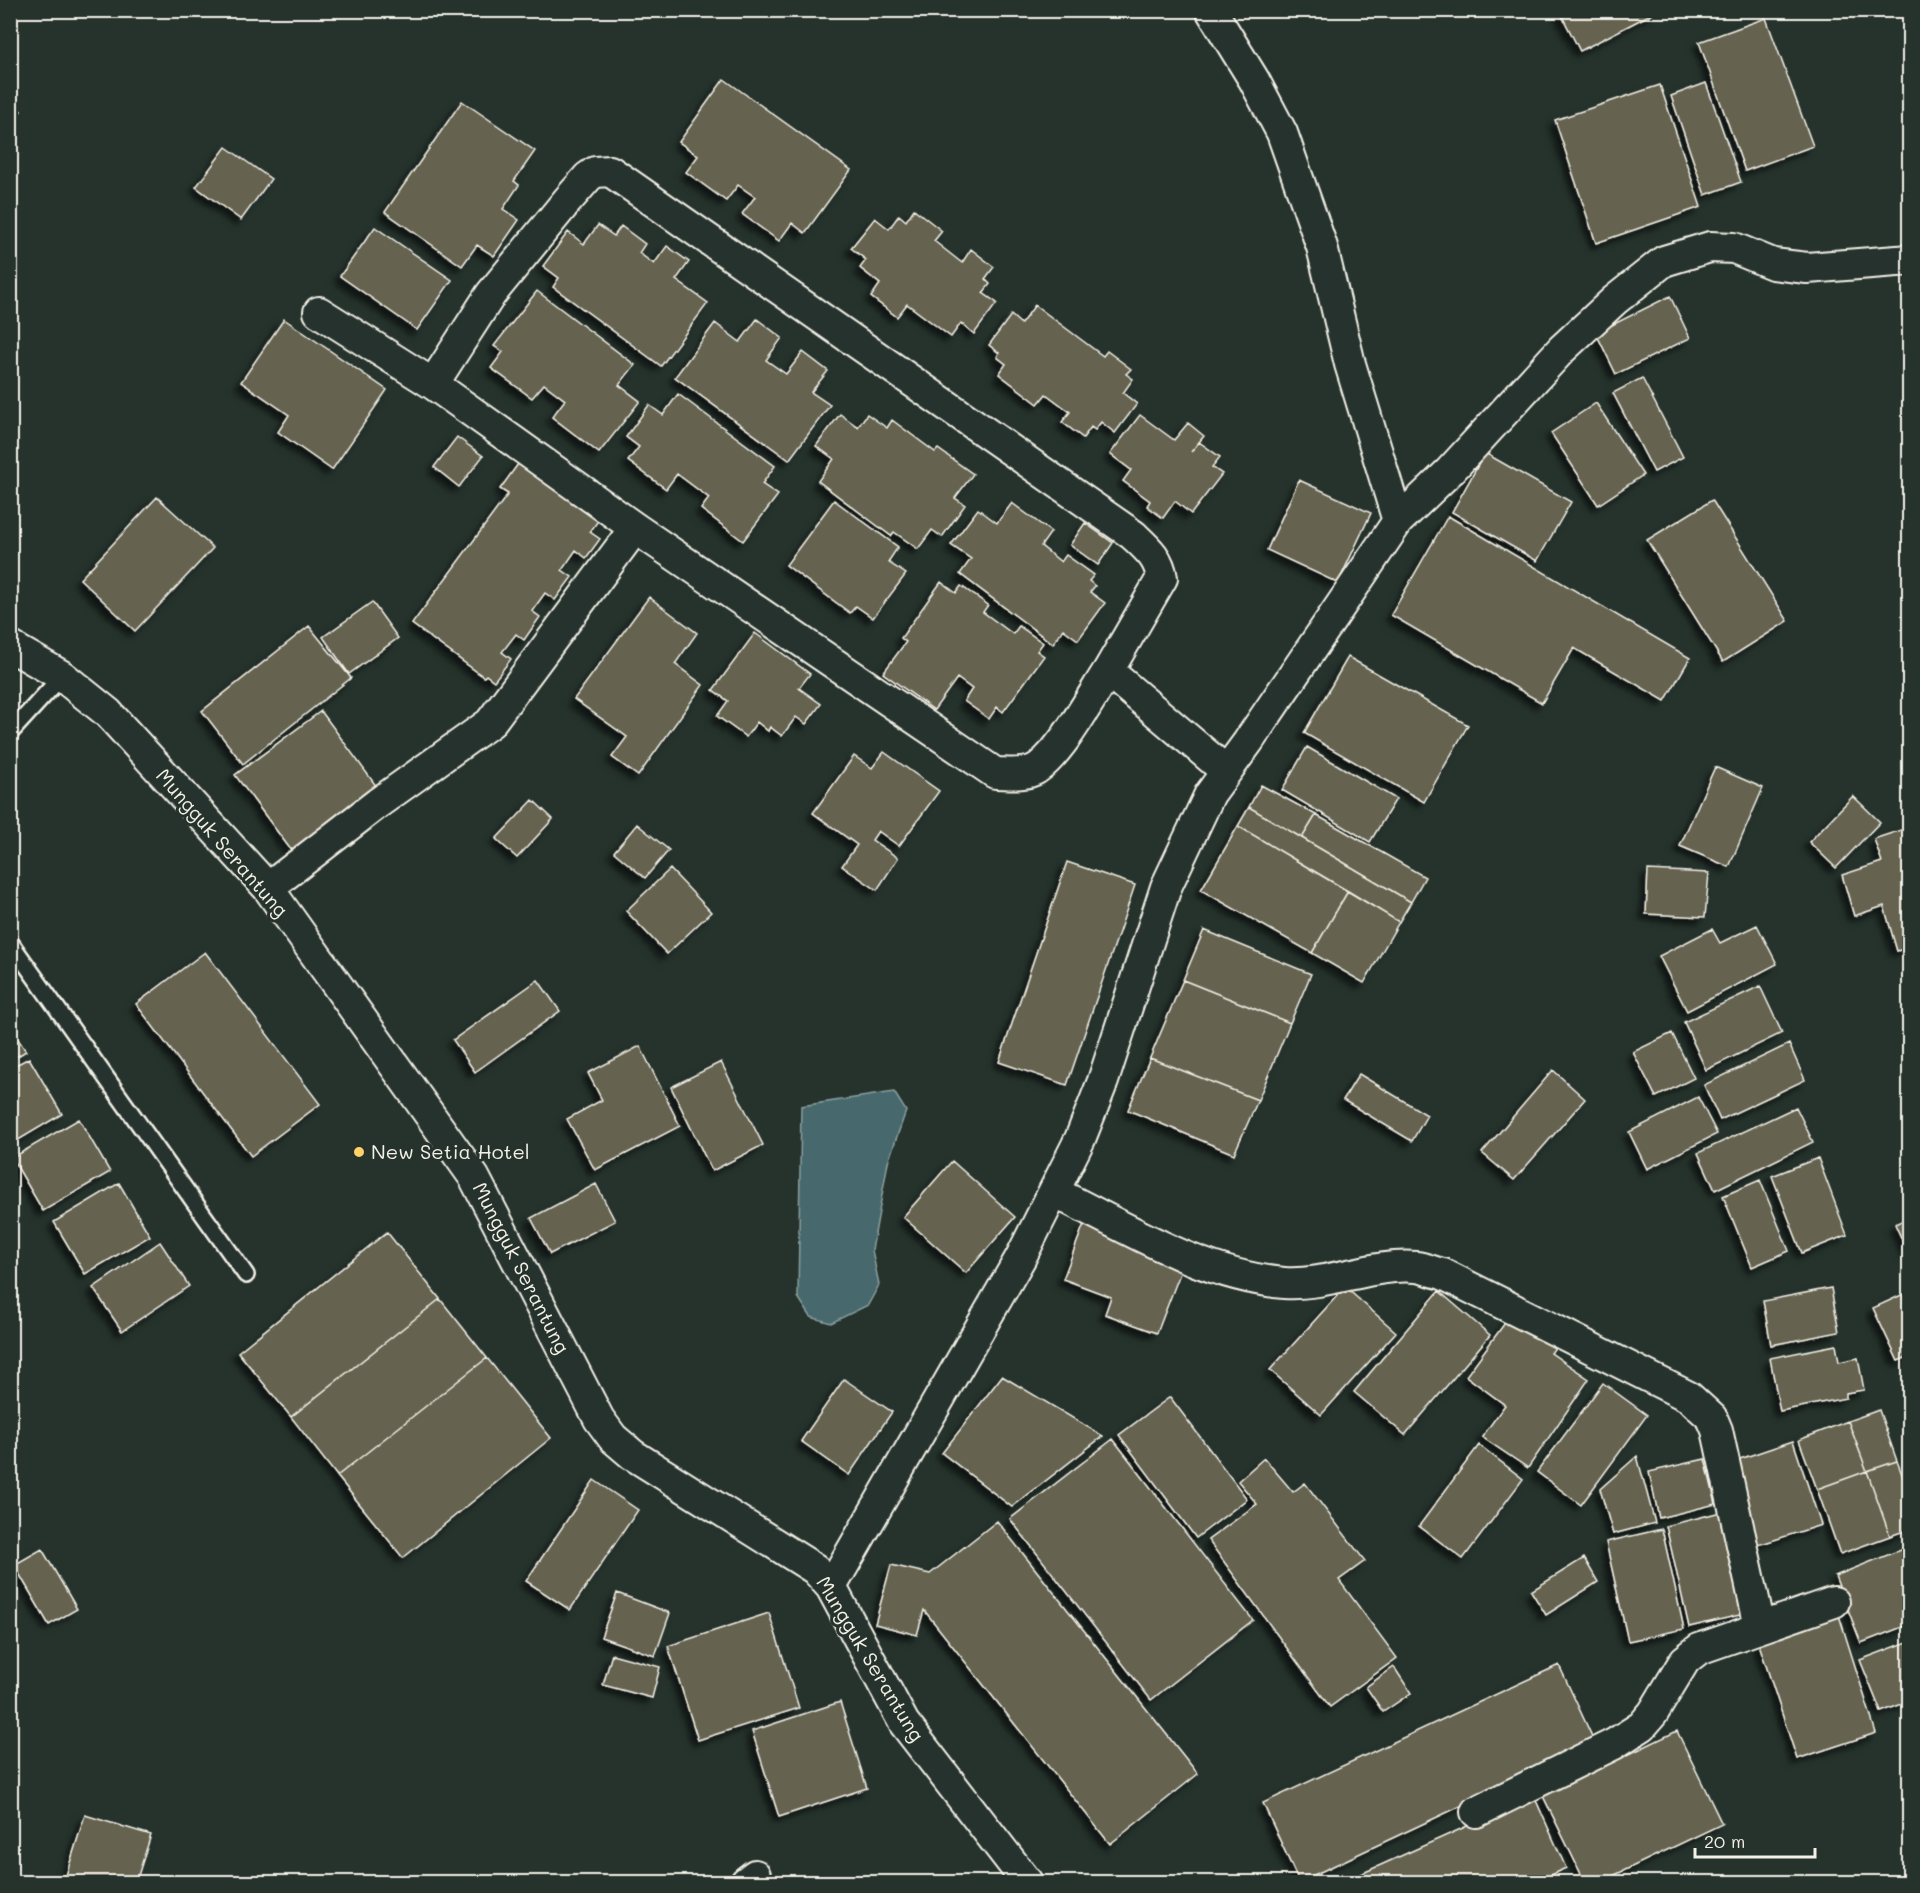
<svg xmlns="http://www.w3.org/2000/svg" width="1920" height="1893" viewBox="0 0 1920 1893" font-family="Mali,sans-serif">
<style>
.water{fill:#47696d;stroke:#8c9f9e;stroke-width:1.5}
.building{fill:#65644f;stroke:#f4f1e8;stroke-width:1.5;filter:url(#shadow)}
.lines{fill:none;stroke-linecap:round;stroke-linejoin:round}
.service-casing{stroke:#f4f1e8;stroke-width:20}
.minor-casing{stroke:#f4f1e8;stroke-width:34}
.service{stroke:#26332d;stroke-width:15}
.minor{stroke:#26332d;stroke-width:30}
.poi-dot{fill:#ffd166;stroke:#26332d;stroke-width:2}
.labels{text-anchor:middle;stroke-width:6;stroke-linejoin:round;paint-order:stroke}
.street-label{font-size:20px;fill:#f4f1e8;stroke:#26332d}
.poi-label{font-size:20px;fill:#f4f1e8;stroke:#26332d;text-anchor:start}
</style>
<defs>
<filter id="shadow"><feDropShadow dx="-5.5" dy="5.5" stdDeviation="3" flood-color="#0009"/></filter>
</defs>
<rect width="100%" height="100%" fill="#26332d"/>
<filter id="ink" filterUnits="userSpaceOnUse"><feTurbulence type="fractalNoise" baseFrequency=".0167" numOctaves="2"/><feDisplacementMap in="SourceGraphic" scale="12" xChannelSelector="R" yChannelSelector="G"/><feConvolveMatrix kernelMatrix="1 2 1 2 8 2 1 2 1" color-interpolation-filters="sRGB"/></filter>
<g filter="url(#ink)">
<path class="water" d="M894 1092 906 1111 888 1162 872 1250 879 1285 868 1305 831 1323 811 1317 798 1297 801 1106Z"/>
<path class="building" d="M1559 10H1659L1580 51Z
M1766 18 1813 146 1745 171 1699 42Z
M724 79 851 170 805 233 792 223 779 241 742 214 755 197 738 185 726 201 686 172 698 156 679 142Z
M1706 83 1741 182 1705 195 1671 96Z
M1660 85 1701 207 1596 243 1555 120Z
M10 101 21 111 10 122Z
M462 101 535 151 514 181 519 185 503 209 519 220 494 256 477 245 462 266 385 212Z
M226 147 271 179 241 220 196 187Z
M914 209 942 231 934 241 962 263 971 249 994 267 985 279 990 284 983 293 997 303 974 334 961 323 951 337 907 304 897 317 871 297 880 284 860 268 866 260 851 248 875 218 889 229 899 215 906 221Z
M598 225 614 236 621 226 645 244 639 253 654 264 667 246 689 262 676 280 708 303 661 366 553 287 559 278 543 266 568 232 584 244Z
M375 227 452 280 417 330 340 276Z
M537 291 635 365 619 385 640 401 599 453 552 417 565 400 544 384 532 398 491 368 503 352 494 346Z
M1670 296 1690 338 1616 374 1596 333Z
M1035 305 1103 356 1107 351 1131 369 1126 374 1133 379 1123 393 1137 404 1115 433 1101 422 1095 430 1091 427 1083 438 1062 422 1070 412 1046 394 1038 404 999 374 1006 364 997 357 999 353 989 345 1011 315 1021 324Z
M284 319 387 390 332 470 278 432 289 415 241 382Z
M757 319 782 338 766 360 786 374 803 352 828 371 811 392 830 405 789 460 675 377 715 323 740 342Z
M1642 378 1683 457 1654 472 1613 393Z
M678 394 775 466 762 484 778 495 743 541 701 509 709 498 677 474 666 489 628 461 639 447 626 437 649 405 663 415Z
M1596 403 1643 475 1598 505 1551 433Z
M840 414 858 427 867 414 887 428 892 420 935 452 938 449 973 474 955 498 965 505 942 537 932 530 918 549 894 532 891 536 818 481 834 459 816 446Z
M1140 415 1174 440 1188 423 1204 436 1191 452 1199 442 1220 457 1212 467 1222 474 1191 514 1175 501 1163 518 1147 506 1150 501 1123 481 1131 470 1110 454Z
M457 437 483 456 459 487 434 467Z
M1485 453 1571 502 1537 561 1452 512Z
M523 457 602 515 590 532 600 539 586 558 576 550 562 570 572 577 555 600 545 593 532 611 540 617 524 640 516 634 502 652 511 659 494 681 486 675 484 677 412 624 508 494 500 489Z
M1299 480 1371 513 1338 583 1267 550Z
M157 497 213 548 135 631 80 579Z
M834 500 898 547 888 562 906 574 873 618 856 606 850 613 786 565Z
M1712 500 1788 621 1723 662 1647 540Z
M1012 503 1051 532 1041 546 1061 562 1066 555 1094 575 1089 581 1095 586 1090 592 1105 603 1078 640 1063 629 1053 644 960 574 971 559 951 545 978 509 997 523Z
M1448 516 1690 658 1665 701 1574 648 1542 703 1391 615Z
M1085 523 1113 543 1098 565 1070 545Z
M941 582 956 593 961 586 988 605 983 612 1013 634 1019 626 1043 643 1037 651 1044 656 1003 712 997 707 989 719 964 701 972 689 957 678 934 710 883 673 906 642 901 638Z
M649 597 697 633 675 664 703 685 638 776 612 757 627 737 574 699Z
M372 602 398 638 349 674 323 637Z
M309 626 351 678 243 764 202 711Z
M755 633 810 674 799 688 821 704 806 724 796 717 782 736 770 727 768 731 757 722 746 737 717 716 728 701 713 690Z
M1348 657 1468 725 1424 802 1304 733Z
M321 711 377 787 291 850 235 775Z
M1307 747 1396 799 1370 842 1282 790Z
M884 752 939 791 899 846 878 831 872 840 898 858 877 890 842 866 857 845 813 813 854 756 872 768Z
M1715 767 1763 788 1729 867 1680 846Z
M1261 785 1316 815 1302 838 1249 807Z
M1853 796 1880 822 1836 868 1809 842Z
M533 800 553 819 517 858 496 839Z
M1249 807 1411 902 1399 922 1238 826Z
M1316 815 1425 877 1411 902 1302 838Z
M637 824 669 850 645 878 614 852Z
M1238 826 1348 891 1312 953 1201 890Z
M1910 827V947L1897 951 1884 906 1854 916 1842 875 1882 862 1874 839Z
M1067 862 1135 885 1067 1085 999 1062Z
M670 869 711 912 667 954 626 911Z
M1648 870 1709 873 1705 917 1646 914Z
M1348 891 1399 922 1364 983 1312 953Z
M1757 925 1777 964 1687 1011 1659 956 1712 929 1720 943Z
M1204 930 1311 974 1290 1023 1183 980Z
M205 952 320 1104 251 1156 136 1004Z
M538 980 560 1011 475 1072 453 1040Z
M1183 980 1290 1023 1258 1100 1150 1058Z
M1760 986 1782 1033 1706 1070 1684 1022Z
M10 1027 26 1051 10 1061Z
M1672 1033 1694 1078 1656 1097 1633 1052Z
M1789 1044 1805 1080 1720 1120 1704 1085Z
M640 1046 680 1126 595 1170 567 1119 602 1100 588 1073Z
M29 1058 62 1114 10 1145V1068Z
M1150 1058 1258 1100 1234 1154 1128 1110Z
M721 1062 763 1145 712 1171 671 1087Z
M1553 1070 1585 1099 1514 1180 1482 1153Z
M1359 1074 1427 1115 1412 1141 1343 1100Z
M1698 1097 1717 1134 1647 1169 1629 1132Z
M1796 1107 1813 1142 1715 1190 1698 1153Z
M79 1119 110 1172 43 1211 12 1158Z
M1818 1158 1847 1235 1802 1253 1772 1176Z
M952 1161 1015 1217 966 1273 903 1217Z
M1760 1180 1789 1251 1752 1267 1723 1196Z
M119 1183 150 1236 85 1274 54 1222Z
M596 1184 615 1221 550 1254 531 1218Z
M1910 1217V1257L1895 1224Z
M1084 1224 1184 1263 1157 1333 1105 1314 1111 1297 1063 1279Z
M387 1232 440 1299 291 1417 238 1352Z
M160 1242 189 1286 122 1331 93 1288Z
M1345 1287 1396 1332 1321 1415 1270 1370Z
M1831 1288 1839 1332 1771 1345 1763 1301Z
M1439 1291 1490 1335 1405 1435 1354 1392Z
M1906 1293 1910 1299V1356L1898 1361 1873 1308Z
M440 1299 487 1358 337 1476 291 1417Z
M1513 1312 1557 1345 1551 1353 1589 1379 1528 1468 1482 1437 1505 1405 1466 1376Z
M1836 1345 1839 1362 1858 1358 1864 1390 1846 1393V1398L1780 1411 1770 1358Z
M487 1358 551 1438 403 1558 337 1476Z
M1002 1376 1103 1436 1012 1507 942 1453Z
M844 1379 892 1412 849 1475 801 1441Z
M1603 1383 1647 1415 1581 1505 1537 1472Z
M1170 1397 1247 1499 1196 1538 1119 1435Z
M1879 1410 1897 1461 1867 1471 1848 1421Z
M1848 1421 1867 1471 1817 1489 1799 1440Z
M1113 1439 1253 1620 1151 1700 1010 1519Z
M1793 1441 1821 1525 1752 1547 1725 1464Z
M1479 1445 1523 1479 1463 1559 1419 1526Z
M1637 1456 1655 1523 1613 1534 1600 1489Z
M1264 1458 1293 1492 1305 1483 1365 1561 1339 1580 1397 1658 1330 1707 1208 1540 1257 1504 1238 1481Z
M1705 1459 1716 1504 1659 1518 1649 1472Z
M1897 1461 1910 1495V1529L1890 1536 1867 1471Z
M1867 1471 1890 1536 1840 1554 1817 1489Z
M594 1480 638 1510 570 1610 526 1581Z
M1721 1512 1744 1614 1689 1627 1666 1526Z
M997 1521 1198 1774 1110 1844 924 1610 917 1635 875 1624 891 1565 930 1574Z
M1662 1529 1684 1629 1628 1641 1606 1542Z
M1910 1546V1624L1861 1643 1835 1576Z
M42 1549 77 1609 49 1625 14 1565Z
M1584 1558 1598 1582 1546 1615 1531 1591Z
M617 1593 670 1613 655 1656 601 1637Z
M1838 1612 1876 1733 1797 1759 1757 1638Z
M769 1613 799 1708 698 1740 668 1646Z
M1910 1641V1701L1881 1712 1860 1660Z
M612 1654 660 1667 652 1698 603 1685Z
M1559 1665 1595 1743 1299 1882 1263 1803Z
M1394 1667 1411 1693 1383 1712 1366 1687Z
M840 1702 867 1788 779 1817 752 1731Z
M1677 1731 1722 1824 1600 1882H1585L1543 1796Z
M1534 1796 1566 1868 1534 1882H1343Z
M85 1815 151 1835 136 1882H64Z"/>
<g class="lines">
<defs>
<path id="service" d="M10 733 62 676
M10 942 246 1275"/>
<path id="minor" d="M319 312 433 384 635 528 995 773C1008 773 1024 776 1036 769 1061 753 1091 697 1108 671
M433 384 491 294 567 201 588 177 595 172 610 171 1133 535C1148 549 1159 558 1162 578L1108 671 1226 771
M1398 521 1450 471 1562 349 1615 300 1664 261 1710 247 1734 248 1773 264 1807 268 1910 260
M10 646 62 676 108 713 268 888 474 1177 599 1419 613 1438 633 1455 815 1569 831 1587 904 1723 1027 1882
M268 888 378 803 490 723 635 528
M1054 1192C1126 1227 1202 1276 1284 1283 1328 1286 1372 1263 1416 1267 1425 1268 1434 1272 1443 1274L1689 1397 1712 1418 1717 1430 1760 1627
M831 1587 1021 1257 1080 1139 1103 1081 1166 887 1210 794 1248 742 1398 521 1350 364 1322 247 1282 133 1254 80 1211 10
M1476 1812 1614 1744 1642 1726 1653 1713 1685 1660 1699 1649 1834 1602
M746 1882 755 1875"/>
</defs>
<use href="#service" class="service-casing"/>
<use href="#minor" class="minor-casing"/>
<use href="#service" class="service"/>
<use href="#minor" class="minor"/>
</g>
</g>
<circle class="poi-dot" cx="359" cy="1152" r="6"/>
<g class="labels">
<g class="street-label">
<text transform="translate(222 843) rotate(49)" y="7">Mungguk Serantung</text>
<text transform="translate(521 1268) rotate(63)" y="7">Mungguk Serantung</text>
<text transform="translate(870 1659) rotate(59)" y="7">Mungguk Serantung</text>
</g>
<g class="poi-label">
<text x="371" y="1159">New Setia Hotel</text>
</g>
</g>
<rect width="1920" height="1893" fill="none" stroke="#26332d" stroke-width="36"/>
<rect x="18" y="18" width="1884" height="1857" fill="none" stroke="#f4f1e8" stroke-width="2" filter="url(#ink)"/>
<path d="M1695 1848v9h120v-9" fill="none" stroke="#f4f1e8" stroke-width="3"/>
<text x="1704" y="1848" font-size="18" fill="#f4f1e8" stroke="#26332d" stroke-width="4.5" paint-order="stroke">20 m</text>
</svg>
